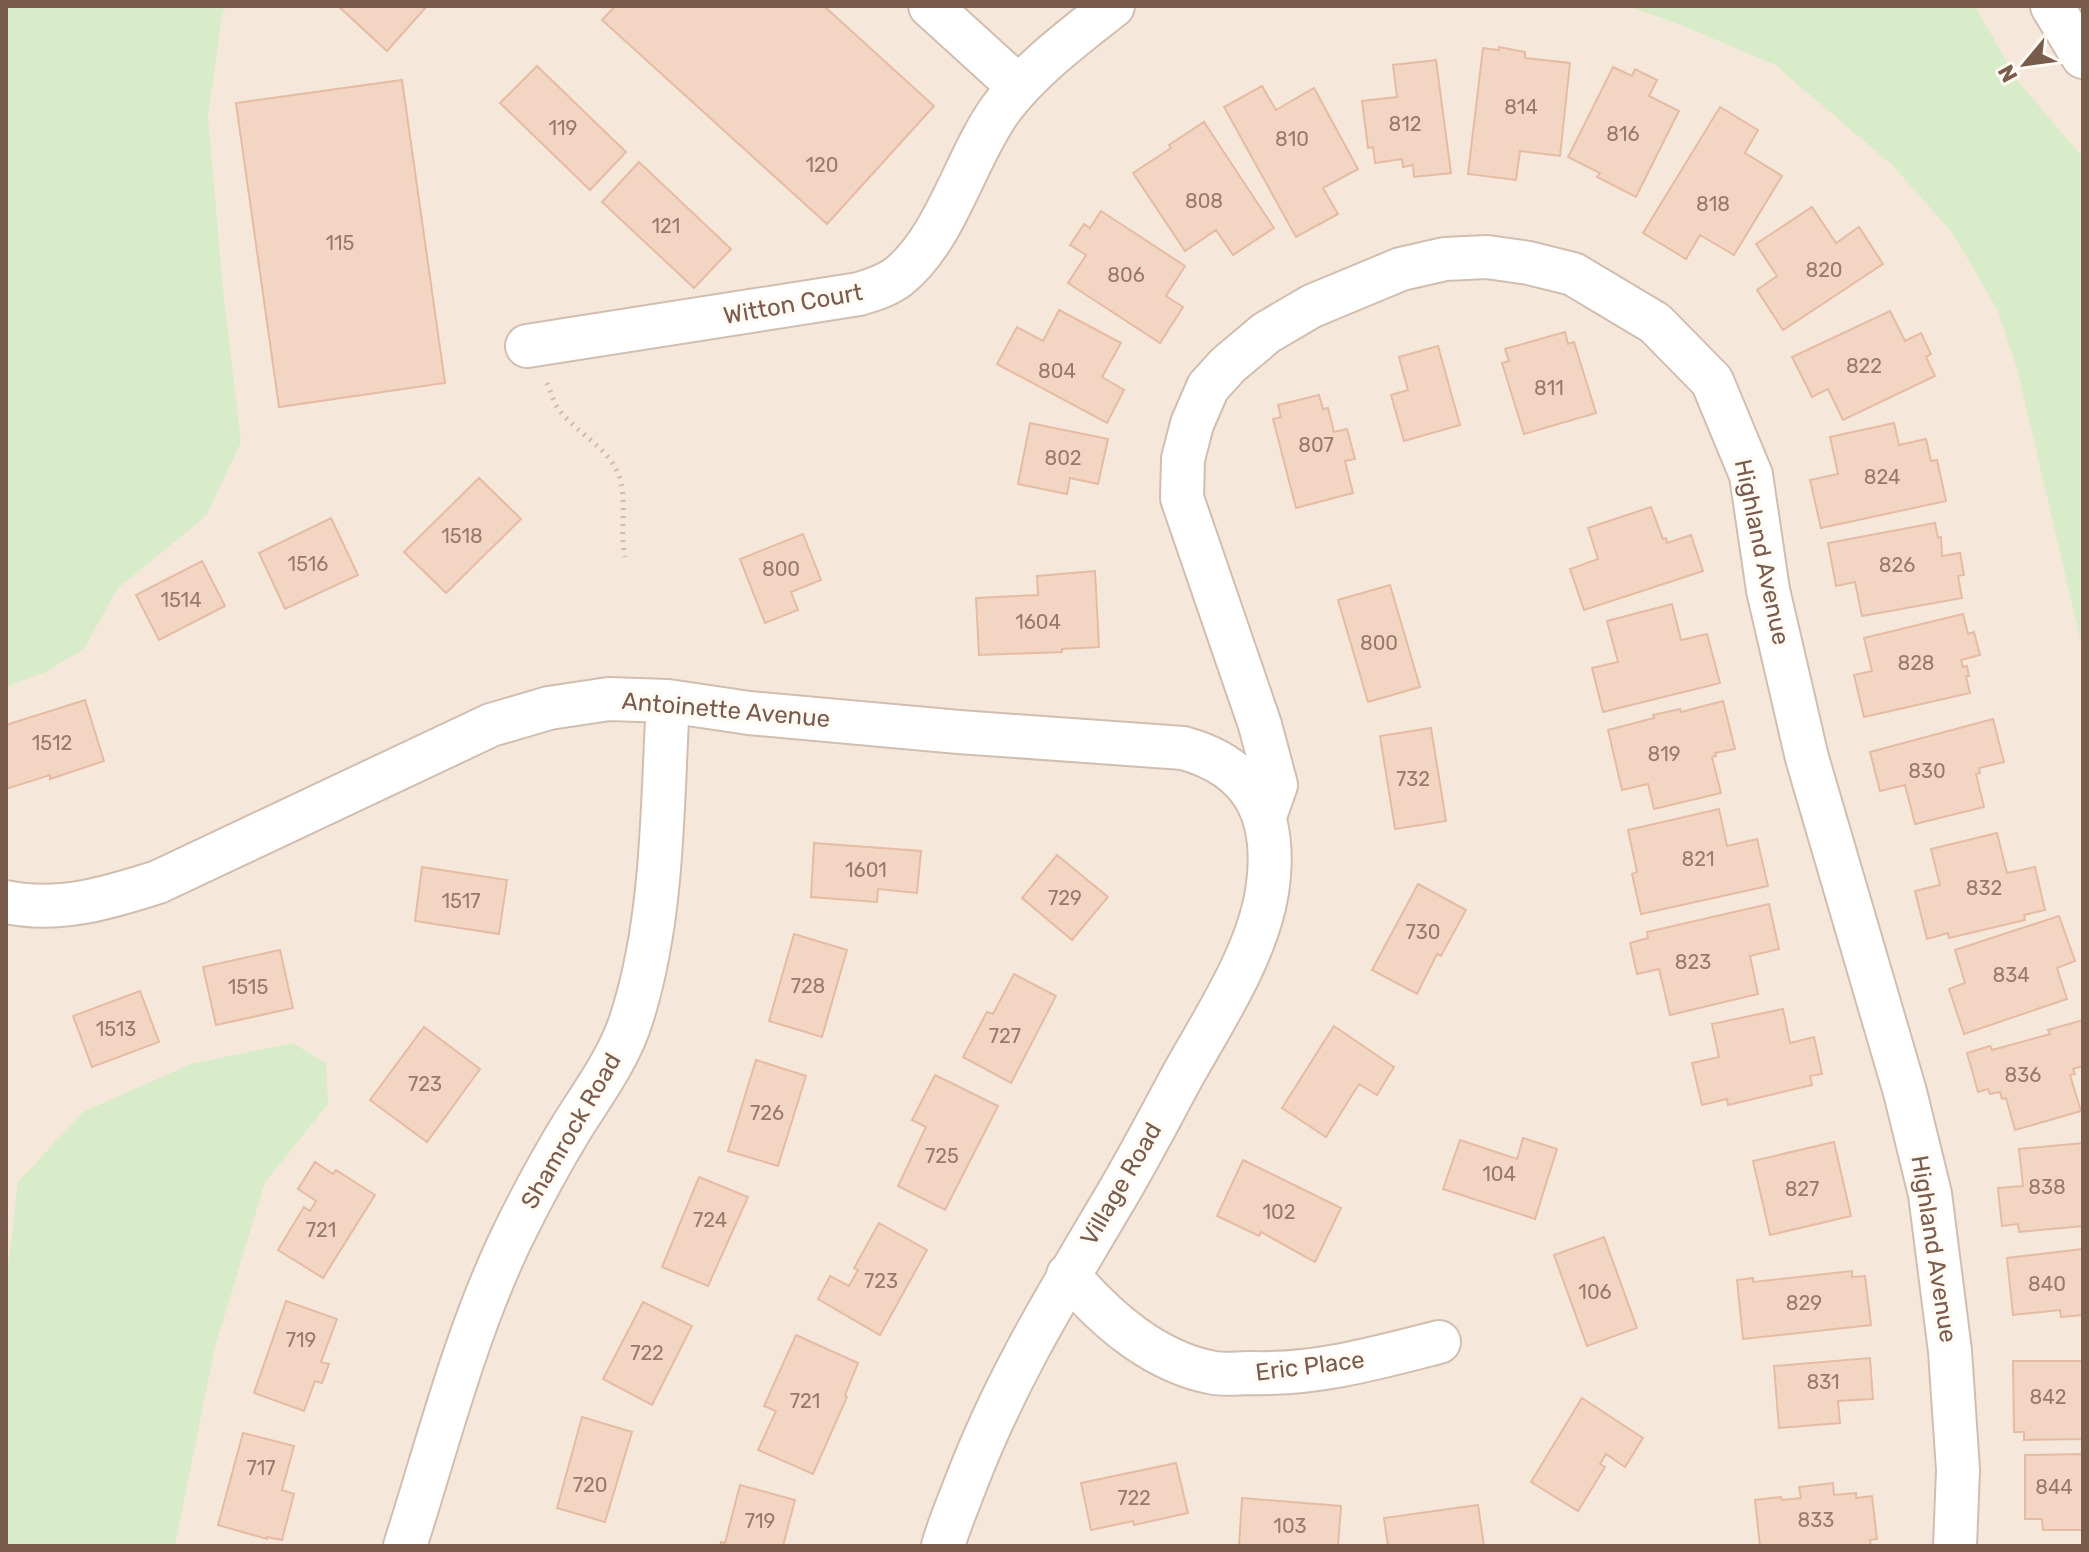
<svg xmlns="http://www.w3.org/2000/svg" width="2089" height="1552" viewBox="0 0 2089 1552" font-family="Rubik,sans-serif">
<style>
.residential{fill:#f5e8da}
.green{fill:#d8ecc9}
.building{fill:#f3d5c3;stroke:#e6bba3;stroke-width:2}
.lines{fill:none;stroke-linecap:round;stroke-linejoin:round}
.minor-casing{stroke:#d1beb0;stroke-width:46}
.path{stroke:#d9b8a5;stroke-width:5;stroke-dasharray:2 6;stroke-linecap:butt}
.minor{stroke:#fff;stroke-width:42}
.labels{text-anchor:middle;stroke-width:7;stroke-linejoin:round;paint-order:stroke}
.number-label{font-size:20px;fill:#987a6a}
.street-label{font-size:24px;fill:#7a5c4d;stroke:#fffaf3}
</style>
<rect width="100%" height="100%" fill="#fdf6ec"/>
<path class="residential" d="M6 6H2083V1546H6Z"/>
<path class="green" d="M6 6H226L222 16 208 116 223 290 241 442 206 516 117 589 84 649 45 672 6 687Z
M1627 6H1975L2018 81 2083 158V651L2017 368 1998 311 1952 232 1892 165 1775 65 1681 25Z
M292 1043 326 1063 328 1104 265 1182 215 1347 175 1546H6V1283L18 1182 83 1112 191 1064Z"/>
<path class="building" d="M338 6H427L387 51Z
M615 6H824L934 106 827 224 602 20Z
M1499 47 1525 52V58L1570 63 1560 156 1520 151 1516 180 1468 174 1483 48 1499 50Z
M1436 60 1451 173 1414 177 1413 165 1403 167 1402 159 1375 163 1373 147 1368 148 1362 101 1397 97 1393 65Z
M537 66 626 152 590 190 500 103Z
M1613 67 1632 76 1635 69 1657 80 1649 96 1679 111 1636 197 1597 177 1600 173 1568 157Z
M402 80 445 383 279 407 236 103Z
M1262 86 1276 110 1314 88 1358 169 1323 188 1338 214 1296 237 1224 107Z
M1720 107 1758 130 1745 153 1782 176 1734 255 1700 235 1686 259 1643 233Z
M1204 122 1274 228 1233 255 1216 230 1185 251 1133 173 1171 148 1169 145Z
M639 162 731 249 694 288 602 202Z
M1812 207 1836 243 1859 227 1883 264 1783 330 1757 290 1777 276 1756 244Z
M1101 211 1185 266 1166 296 1183 307 1160 343 1068 283 1086 255 1070 245 1084 224 1090 228Z
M1059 310 1121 343 1102 377 1124 390 1107 423 997 364 1017 327 1043 341Z
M1890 311 1905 341 1921 333 1931 354 1926 357 1935 376 1843 420 1828 389 1812 397 1792 357Z
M1565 332 1568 344 1574 342 1596 413 1524 434 1502 363 1509 361 1505 349Z
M1438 346 1460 425 1404 441 1391 395 1408 390 1399 357Z
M1319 395 1323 409 1328 408 1334 432 1347 429 1355 459 1345 461 1353 493 1296 508 1273 419 1281 417 1278 405Z
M1030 423 1108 439 1098 484 1070 478 1067 494 1018 484Z
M1894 423 1899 445 1926 439 1931 461 1937 460 1946 501 1821 528 1810 480 1838 474 1830 437Z
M479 478 521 519 446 593 404 552Z
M1651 507 1663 539 1666 538 1667 543 1691 535 1703 571 1584 610 1570 569 1598 559 1588 528Z
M331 518 358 575 285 609 259 553Z
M1935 523 1938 538 1941 537 1942 556 1960 553 1964 575 1958 576 1962 598 1862 616 1855 582 1836 586 1828 543Z
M803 534 821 580 791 592 798 610 765 623 740 559Z
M202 561 225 606 159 640 136 595Z
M1095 571 1099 647 1062 649V652L979 655 976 598 1038 595 1037 576Z
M1390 585 1420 687 1368 702 1338 600Z
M1672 604 1681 640 1707 634 1720 683 1603 712 1592 668 1618 662 1607 621Z
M1963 614 1968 634 1974 632 1980 655 1961 660 1963 667 1967 666 1969 676H1966L1970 693 1864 717 1854 675 1872 671 1864 638Z
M85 700 104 761 50 779V775L6 789V725Z
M1723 701 1735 749 1715 753 1716 756 1712 757 1721 793 1654 809 1648 784 1622 790 1608 730 1654 718 1653 715 1680 709 1681 712Z
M1993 719 2004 762 1979 768 1980 773 1976 774 1984 807 1915 824 1905 785 1880 791 1870 752Z
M1431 728 1446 821 1395 829 1380 736Z
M1719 809 1727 846 1757 839 1768 886 1641 914 1632 874 1637 872 1628 830Z
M1997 833 2007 873 2035 867 2045 910 2024 915 2025 920 1949 938 1948 933 1927 939 1915 891 1940 885 1931 849Z
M814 843 921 851 917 893 878 889 877 902 811 897Z
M1057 855 1108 897 1072 940 1022 898Z
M422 867 507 880 499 934 415 921Z
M1418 884 1466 910 1441 956 1437 954 1417 994 1372 970Z
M1769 904 1779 949 1750 956 1758 994 1670 1015 1659 969 1637 974 1630 943 1648 938 1647 932Z
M2059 916 2075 961 2057 968 2067 999 1964 1034 1949 989 1965 983 1955 950Z
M794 934 847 950 822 1037 769 1021Z
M280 950 293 1008 216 1025 203 967Z
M1014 974 1056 996 1011 1083 963 1057 987 1012 993 1014Z
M140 991 159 1042 92 1067 73 1016Z
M1783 1009 1790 1043 1814 1037 1822 1074 1810 1076 1812 1085 1728 1105 1727 1099 1702 1105 1692 1063 1719 1057 1712 1024Z
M2083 1020V1066L2073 1069 2075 1074 2070 1075 2081 1111 2015 1130 2006 1098 2002 1099 2000 1092 1990 1094 1988 1089 1978 1092 1967 1053 1990 1046 1992 1050 2050 1034 2048 1030Z
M1334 1026 1394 1067 1377 1095 1359 1084 1326 1137 1282 1108Z
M424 1027 480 1069 427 1142 370 1100Z
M756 1060 806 1076 778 1166 728 1151Z
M935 1075 998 1106 945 1210 898 1186 926 1127 912 1120Z
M1523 1138 1557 1149 1535 1219 1443 1189 1460 1140 1517 1159Z
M1834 1142 1851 1216 1770 1235 1753 1161Z
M2083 1143V1226L2019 1232 2018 1224 2002 1226 1998 1188 2023 1186 2019 1149Z
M1243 1160 1341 1208 1315 1262 1261 1232 1259 1236 1217 1216Z
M315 1162 333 1174 336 1170 375 1195 323 1278 278 1250 304 1207 310 1211 316 1201 298 1189Z
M699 1177 748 1197 708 1286 662 1267Z
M879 1223 927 1250 880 1335 818 1299 830 1276 849 1286 858 1270 854 1268Z
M1604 1237 1637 1328 1587 1346 1554 1255Z
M2083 1249V1315L2061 1317 2060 1310 2013 1315 2007 1258Z
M1852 1271V1277L1865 1276 1871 1325 1743 1339 1737 1280 1753 1278V1282Z
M286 1301 337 1319 321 1362 329 1364 322 1383 315 1381 304 1411 254 1393Z
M643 1302 692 1326 652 1405 603 1379Z
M796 1335 858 1363 845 1395 847 1397 813 1474 758 1450 776 1411 764 1406Z
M1870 1358 1873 1399 1838 1401 1840 1423 1779 1428 1774 1366Z
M2013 1361H2083V1439L2024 1440V1432H2014Z
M1582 1398 1643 1438 1625 1467 1606 1454 1600 1464 1605 1467 1578 1511 1531 1482Z
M582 1417 632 1432 605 1522 557 1508Z
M243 1433 294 1446 282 1490 294 1494 282 1540 267 1537V1539L218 1525Z
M2083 1454V1530H2043L2042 1519H2025V1455Z
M1176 1463 1188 1513 1134 1525 1133 1521 1091 1530 1081 1483Z
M1833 1483 1834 1495 1856 1493V1498L1872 1496 1877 1539 1870 1540 1871 1546H1760L1755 1500 1781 1497 1782 1500 1801 1498 1799 1487Z
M740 1485 795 1500 783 1546H720L721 1542 725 1543Z
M1242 1498 1341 1506 1338 1546H1239Z
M1478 1505 1484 1546H1388L1384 1518Z"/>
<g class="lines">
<defs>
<path id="minor" d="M930 6 1019 87
M2052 6 2083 57
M527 346 859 294C872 290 886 286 898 277 946 239 965 159 1000 110 1030 69 1074 37 1113 6
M1265 816 1276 785 1260 725 1182 498 1183 459 1192 424 1208 387 1228 365 1266 333 1312 306 1401 269 1445 259 1487 257 1529 263 1573 274 1655 323 1712 381 1751 475 1768 590 1807 758 1905 1092 1930 1194 1950 1351 1958 1470 1955 1546
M6 902C59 913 108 898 158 882L491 725 549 708 609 699 668 701 749 713 959 732 1183 748C1257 768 1278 820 1267 892 1257 954 1215 1018 1184 1073 1160 1117 1137 1162 1111 1205 1056 1298 1005 1381 966 1483 958 1504 949 1525 943 1546
M1068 1275C1106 1319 1154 1362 1214 1373 1226 1375 1239 1373 1251 1373 1316 1375 1377 1358 1439 1342
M405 1546C438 1443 465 1335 512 1237 531 1198 551 1161 573 1125 596 1089 621 1055 633 1014 664 913 662 805 668 701"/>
</defs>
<use href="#minor" class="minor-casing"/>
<path class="path" d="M547 383C551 392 554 404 560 411 578 434 609 448 619 476 628 501 619 531 625 557"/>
<use href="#minor" class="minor"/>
</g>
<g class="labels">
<g class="number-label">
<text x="1521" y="114">814</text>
<text x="1405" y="131">812</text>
<text x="563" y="135">119</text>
<text x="1623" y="141">816</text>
<text x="1292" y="146">810</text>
<text x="822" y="172">120</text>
<text x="1204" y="208">808</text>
<text x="1713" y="211">818</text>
<text x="666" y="233">121</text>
<text x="340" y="250">115</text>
<text x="1824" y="277">820</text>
<text x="1126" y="282">806</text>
<text x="1864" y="373">822</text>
<text x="1057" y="378">804</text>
<text x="1549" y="395">811</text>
<text x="1316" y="452">807</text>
<text x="1063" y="465">802</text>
<text x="1882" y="484">824</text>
<text x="462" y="543">1518</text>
<text x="308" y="571">1516</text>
<text x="1897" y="572">826</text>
<text x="781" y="576">800</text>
<text x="181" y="607">1514</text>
<text x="1038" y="629">1604</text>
<text x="1379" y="650">800</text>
<text x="1916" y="670">828</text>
<text x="52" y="750">1512</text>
<text x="1664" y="761">819</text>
<text x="1927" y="778">830</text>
<text x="1413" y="786">732</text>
<text x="1698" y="866">821</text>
<text x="866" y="877">1601</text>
<text x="1984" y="895">832</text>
<text x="1065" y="905">729</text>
<text x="461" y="908">1517</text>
<text x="1423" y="939">730</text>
<text x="1693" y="969">823</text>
<text x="2011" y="982">834</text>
<text x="808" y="993">728</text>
<text x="248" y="994">1515</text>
<text x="116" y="1036">1513</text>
<text x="1005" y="1043">727</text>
<text x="2023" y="1082">836</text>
<text x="425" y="1091">723</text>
<text x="767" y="1120">726</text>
<text x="942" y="1163">725</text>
<text x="1499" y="1181">104</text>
<text x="2047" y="1194">838</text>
<text x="1802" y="1196">827</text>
<text x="1279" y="1219">102</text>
<text x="710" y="1227">724</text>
<text x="321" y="1237">721</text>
<text x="881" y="1288">723</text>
<text x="2047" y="1291">840</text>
<text x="1595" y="1299">106</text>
<text x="1804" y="1310">829</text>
<text x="301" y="1347">719</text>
<text x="647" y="1360">722</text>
<text x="1823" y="1389">831</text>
<text x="2048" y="1404">842</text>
<text x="805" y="1408">721</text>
<text x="261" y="1475">717</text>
<text x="590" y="1492">720</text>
<text x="2054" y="1494">844</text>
<text x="1134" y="1505">722</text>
<text x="1816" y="1527">833</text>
<text x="760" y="1528">719</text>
<text x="1290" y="1533">103</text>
</g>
<g class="street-label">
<text transform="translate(793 304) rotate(-10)" y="8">Witton Court</text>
<text transform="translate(1762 552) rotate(78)" y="8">Highland Avenue</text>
<text transform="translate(726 710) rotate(5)" y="8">Antoinette Avenue</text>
<text transform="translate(571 1131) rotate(-60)" y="8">Shamrock Road</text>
<text transform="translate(1121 1184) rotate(-60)" y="8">Village Road</text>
<text transform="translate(1934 1249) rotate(81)" y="8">Highland Avenue</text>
<text transform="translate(1310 1366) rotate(-7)" y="8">Eric Place</text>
</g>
</g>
<rect width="2089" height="1552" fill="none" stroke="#7a5c4d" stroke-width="16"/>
<g transform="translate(2025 64) rotate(241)" stroke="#fffaf3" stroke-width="6" paint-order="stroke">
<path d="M0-6L14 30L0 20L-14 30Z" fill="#7a5c4d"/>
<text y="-12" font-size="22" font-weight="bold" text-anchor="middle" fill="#7a5c4d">N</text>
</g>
</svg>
